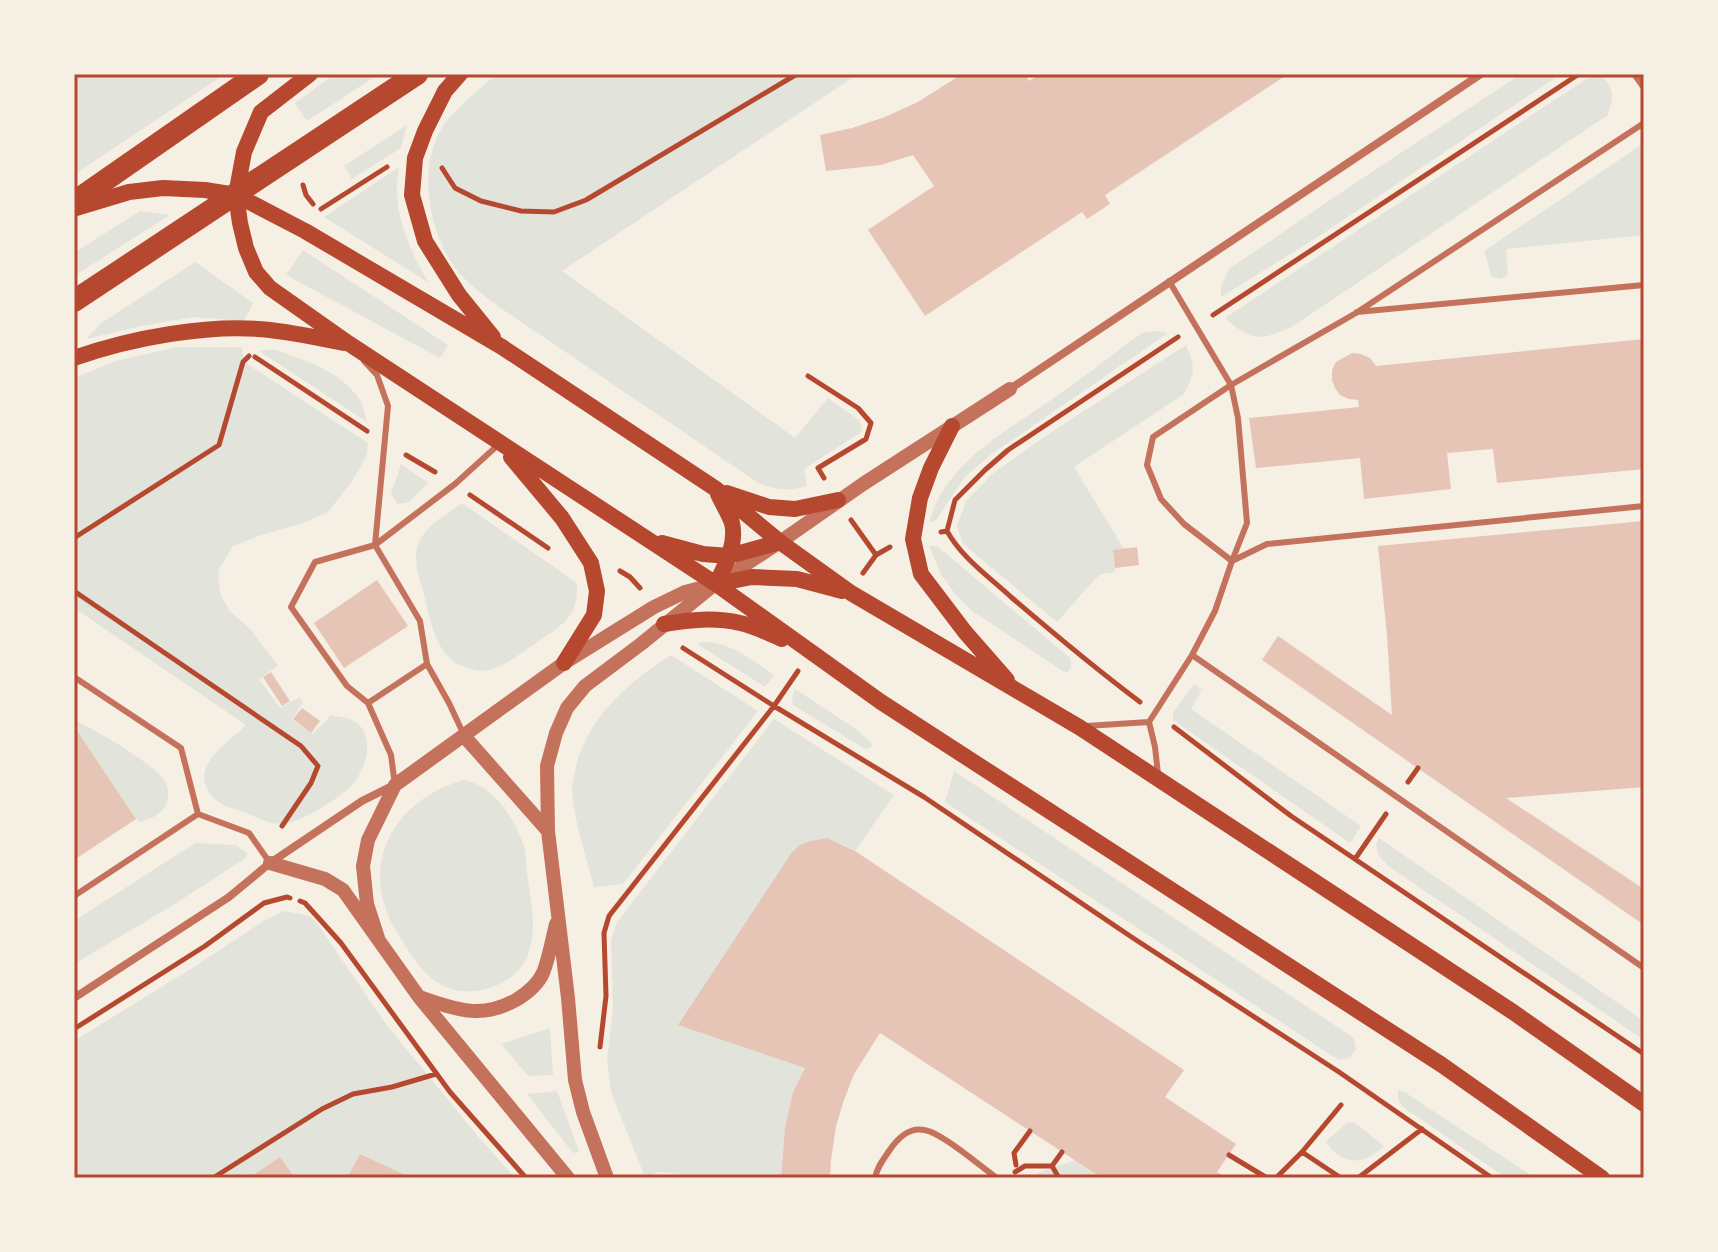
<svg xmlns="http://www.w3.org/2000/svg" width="1718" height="1252" viewBox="0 0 1718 1252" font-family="Barlow,sans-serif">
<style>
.green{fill:#e2e4dc}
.building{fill:#e6c5b7}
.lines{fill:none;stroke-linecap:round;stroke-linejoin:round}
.path{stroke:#b5482f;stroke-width:5}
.service{stroke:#c5725c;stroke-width:6}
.minor{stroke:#c5725c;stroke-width:8}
.tertiary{stroke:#c5725c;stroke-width:14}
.secondary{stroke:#b5482f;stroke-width:16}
.trunk{stroke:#b5482f;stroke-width:22}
.neatline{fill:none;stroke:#b5482f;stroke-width:3}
</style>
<rect width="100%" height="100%" fill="#f6efe4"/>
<path class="green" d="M74 74H225L74 175Z
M335 74H379L307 121 295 103Z
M497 74H858L562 271 795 438 828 398 859 420 862 427 860 433 804 469 807 486C789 491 778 491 760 484L502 309C487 298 472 287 459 273 429 237 416 167 443 126 455 109 481 87 497 74Z
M1521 74H1561L1324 233 1221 297V287L1229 269 1352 185Z
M1594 74H1601C1614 89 1614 96 1608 115L1293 326C1261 341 1252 342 1225 318Z
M407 125 401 148 352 179 344 166Z
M1644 143V235L1506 249 1508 275 1500 279 1492 277 1484 251Z
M399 167C398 175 396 184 397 193 398 225 413 256 429 283L324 217Z
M140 211 170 215 74 276V253Z
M303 250 448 345 440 358 286 275Z
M195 262 253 303 244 321 193 317 137 327 86 339 100 324Z
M1158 331 1168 333 989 456 964 478 936 520 929 523C944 466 997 437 1042 406 1077 383 1109 357 1142 333Z
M1186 345C1195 368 1196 371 1184 394L1074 467 1124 549 1113 550 1115 572 1101 574 1094 580 1057 622 963 544 957 526 966 501 992 474 1053 431Z
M176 347H242L244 362 368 443 366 457 353 480 328 512 306 522 261 535 233 546 218 571 220 593 229 610 251 630 278 666 259 679 280 708 300 697 303 702 292 720 313 734 331 715C338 717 348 717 354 721 379 736 364 776 347 790 334 801 298 824 282 824 268 824 254 816 241 811 232 808 221 806 214 798 185 768 227 744 246 725L77 610 74 612V378L116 361Z
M273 349C304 360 338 370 358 397 363 404 365 414 367 422L259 351Z
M401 464 428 483 409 502 397 504 391 494Z
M462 503 577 583C578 616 565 623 540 640 525 650 509 664 492 669 485 672 476 671 468 668 437 659 432 627 425 599 421 582 412 562 418 545 425 525 446 515 462 503Z
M929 546H937L943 551 1070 658 1071 668 1066 673 972 611 955 594 941 574Z
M704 642C732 643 752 660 774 675L765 687 697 644Z
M671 655 758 711 623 884 594 887C586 855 574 823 572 790 572 784 574 778 575 771 586 719 627 683 671 655Z
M1194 684 1202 690 1191 709 1361 826 1350 843 1173 720V713Z
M795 689 856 729 873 744 869 748 865 749 793 705 792 697Z
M774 719 894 795 855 851C831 838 815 832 792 852L679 1024 805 1068 793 1092 785 1127 781 1178H724L659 1172 645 1177 611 1092 607 1059 613 1009 611 940 617 922Z
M74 720C94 729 153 763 164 780 169 787 169 797 166 805 161 814 150 820 140 822L136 819 74 726Z
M954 771 1354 1038 1356 1049 1349 1058 1340 1060 1334 1057 945 802Z
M463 780C492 784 514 818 523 843 526 852 526 864 527 873 531 899 537 927 529 952 518 987 468 1002 438 983 422 973 409 952 399 936 356 869 390 802 463 780Z
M1379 838 1644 1021V1040L1388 866 1379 856 1376 845Z
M195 843 236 845 247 853 246 858 170 907 74 964V921Z
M284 911 310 916 319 926 385 1023 477 1135 515 1178H412L360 1154 347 1178H295L280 1157 249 1178H74V1041L197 965 265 920Z
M550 1028 553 1075 528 1076 501 1044Z
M1398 1090 1406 1093 1535 1178H1506L1403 1107 1398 1100Z
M557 1091 579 1152 573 1153 527 1094Z
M1354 1122 1384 1146C1379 1150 1373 1156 1367 1158 1350 1165 1333 1156 1326 1141L1347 1123Z
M1075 1160 1102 1178H1038L1037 1173Z"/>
<path class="building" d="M962 74H1031L1027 78 1029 81 1040 74H1288L1105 195 1110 204 1087 219 1082 212 925 316 868 230 934 186 913 155 881 165 826 171 820 135 852 128 885 117 918 102Z
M1644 339V469L1497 483 1493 449 1447 453 1451 489 1364 499 1360 458 1256 468 1249 418 1359 407 1358 400 1349 399 1340 395 1335 388 1332 380V370L1336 362 1352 353 1361 354 1370 358 1376 366Z
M1644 521V787L1506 798 1644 889V925L1262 660 1278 636 1392 715 1387 635 1378 546Z
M1137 547 1139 565 1115 568 1113 550Z
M377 580 408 626 344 668 314 623Z
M271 672 290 701 282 706 263 677Z
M302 708 320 721 311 733 293 719Z
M74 726 136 819 74 860Z
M827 838 855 851 1184 1070 1165 1097 1236 1144 1217 1172 1227 1178H1102L880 1033 854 1074 844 1100 836 1126 831 1160 830 1178H781L785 1127 793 1092 805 1068 678 1025 792 852 800 845 810 841Z
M360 1154 412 1178H347Z
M280 1157 295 1178H249Z"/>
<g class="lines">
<path class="path" d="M442 168 455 188 481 201 521 211 554 212 586 200 797 74
M303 185 306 195 313 204
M321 209 387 167
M1213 315 1579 74
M255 357 367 431
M808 376 858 408 871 423 866 439 818 468 824 478
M406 455 435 472
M470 495 548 548
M851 520 876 555
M947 531C962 558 988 576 1011 597 1053 633 1096 669 1140 702
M941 532 947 531 955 500 985 470 1008 450 1178 337
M74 538 219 445 243 362 249 356
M620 571 630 577 640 588
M863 573 876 555 890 547
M74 591 301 746 318 766 311 783 282 826
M683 648 774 706 798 671
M1174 727 1291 816 1644 1054
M1408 782 1418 768
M1355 859 1386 814
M300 901 305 903 341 943 450 1092 526 1178
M74 1029 205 946 264 903 287 897 290 898
M600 1047 606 996 604 933 609 916 774 706 924 797 1133 938 1339 1072 1492 1178
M1302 1152 1341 1178
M1229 1155 1267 1178
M1016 1165 1014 1153 1030 1131
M1015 1172 1025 1166H1052
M213 1178 322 1109 353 1094 392 1087 436 1074
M1059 1178 1052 1166 1062 1152
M1276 1178 1302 1152 1341 1105
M1358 1178 1422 1129"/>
<path class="service" d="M1634 74 1644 88
M1169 281 1231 385 1238 418 1247 523 1232 561 1184 524 1161 499 1147 465 1153 437 1231 385 1356 313 1644 123
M1357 312 1644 285
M364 361 377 375 388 406 375 545 315 562 291 607 347 686 368 703 391 755 395 785
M1192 655 1644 968
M74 677 181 748 198 814 249 833 270 863
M368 703 427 664
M1149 722 1192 655 1215 611 1232 561 1267 544 1644 506
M1086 726 1149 722 1155 747 1158 774
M463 733 449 703 427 664 420 621 375 545 455 484 498 445
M74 896 198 814
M875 1178C877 1167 883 1160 889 1151 897 1139 909 1127 924 1130 941 1132 981 1167 997 1178"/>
<path class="minor" d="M1010 389 1481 74
M74 998 229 897 270 863 362 801 394 785"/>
<path class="tertiary" d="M464 736 548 831
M270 863 325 879 343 890 419 997 568 1178
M378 938 367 904 363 866 368 840 395 785 564 663 654 607 685 592 716 584 780 542 863 484 1010 389
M419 997C456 1009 480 1020 516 1000 526 994 538 984 543 973 549 958 552 940 556 924
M607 1178 583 1112 575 1080 568 998 548 831 547 766 556 733 567 708 585 686 641 644 710 588"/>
<path class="secondary" d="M310 74 261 112 244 152 236 195 240 223 246 248 256 272 270 288 348 343 716 584 881 702 1442 1065 1602 1178
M460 74 445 91 425 131 415 158 412 195 425 241 459 295 493 337
M76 208 129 192 163 188 205 190 236 195 305 231 502 347 716 489 780 542 851 593 1079 727 1513 1012 1644 1104
M74 358C131 338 210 323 270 330 295 333 320 338 344 343
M952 426 931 468 920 498 913 539 921 574 965 632 1007 680
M511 457 562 518 591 563 597 591 594 615 564 663
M727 493 769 507 795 509 838 500
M662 543 703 554 729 556 780 542
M716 584 752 577 797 579 842 591
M716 584C725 566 737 544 732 523 729 514 722 503 718 494
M664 624C690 620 714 617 740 623 755 626 769 634 782 639"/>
<path class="trunk" d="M74 202 258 74
M74 301 417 74"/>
</g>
<rect width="1718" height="1252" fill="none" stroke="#f6efe4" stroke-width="152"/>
<rect x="76" y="76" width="1566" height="1100" class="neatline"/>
</svg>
